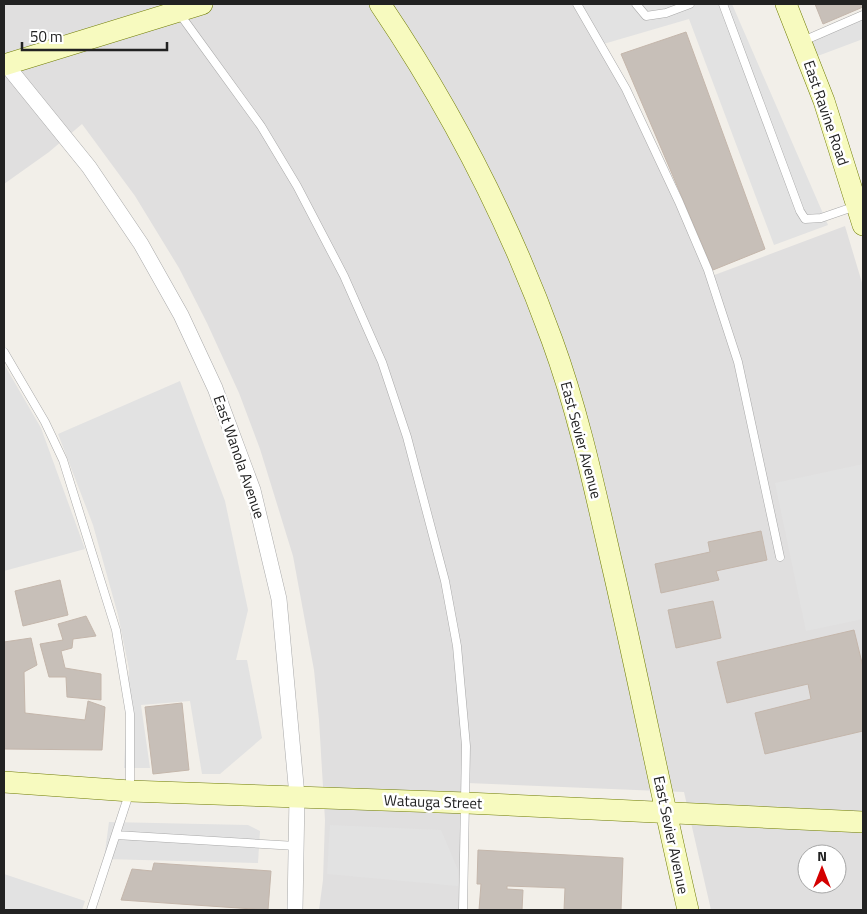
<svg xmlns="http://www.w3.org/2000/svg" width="867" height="914" viewBox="0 0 867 914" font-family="'Titillium Web',sans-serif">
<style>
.residential{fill:#e0dfdf;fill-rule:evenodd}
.parking{fill:#e2e2e2}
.building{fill:#c7bfb8;stroke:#c4b6ab}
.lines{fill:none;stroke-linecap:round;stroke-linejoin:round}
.lane-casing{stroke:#a9a9a9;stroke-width:9}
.street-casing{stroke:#a9a9a9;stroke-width:16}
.secondary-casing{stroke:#707d05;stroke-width:22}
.lane{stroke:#fff;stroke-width:8}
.street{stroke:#fff;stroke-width:15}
.secondary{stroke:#f7fabf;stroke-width:21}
.labels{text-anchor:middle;stroke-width:5;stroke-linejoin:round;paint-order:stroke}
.street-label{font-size:15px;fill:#222;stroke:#fff}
</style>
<rect width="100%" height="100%" fill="#f2efe9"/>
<path class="residential" d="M4 4H579L647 135 709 277 845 226 863 286V910H711L684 792 467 783 463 910H319L323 880 325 820 319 720 314 670 293 556 260 449 239 393 207 323 179 268 135 196 82 124 49 152 4 184ZM807 854H837V884H807Z"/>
<path class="parking" d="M576 4H732L828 225 774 245 689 19 600 45Z
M863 13V39L815 57 807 36Z
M4 364 41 428 85 549 4 571Z
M180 381 225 501 248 610 236 660H247L262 738 220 774H202L190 701 141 705 150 768H124L129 669 118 615 93 525 58 434Z
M863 464V619L806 631 775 483Z
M109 822 248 825 260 831 258 863 104 859Z
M330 825 441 830 458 870V886L327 874Z
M4 874 85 901 82 910H4Z"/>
<path class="building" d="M815 4H863V7L823 24Z
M686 32 765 249 713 270 621 54Z
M761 531 767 560 716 571 719 580 661 593 655 564 710 552 708 542Z
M60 580 68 615 23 626 15 591Z
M713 601 721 638 676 648 668 610Z
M86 616 96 636 73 639 72 648 61 651 65 668 101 674V700L67 697 66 677H49L40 644 63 640 58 624Z
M854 630 863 667V731L765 754 755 713 811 699 808 684 727 703 717 662Z
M31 638 37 665 24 672 25 713 85 720 88 701 105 707 102 750 4 749V642Z
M182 703 189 770 153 774 145 707Z
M478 850 623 858 621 910H564L565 888 507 886V889L523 890 522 910H479L481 884H477Z
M154 863 271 871 268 910 121 900 132 869 152 871Z"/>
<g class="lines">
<defs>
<path id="lane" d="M577 4 626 89 679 202 708 270 738 362 780 557
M636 4 646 16 666 13 690 4
M723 4 800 211 805 219 821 218 856 206
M179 13 261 126 297 186 344 276 382 362 407 437 445 581 457 646 466 746 463 910
M803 41 863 15
M4 352 45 422 63 460 116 630 130 714V791L91 910
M116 835 296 846"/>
<path id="street" d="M4 62 89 167 141 244 181 315 215 388 253 490 279 599 297 796 295 910"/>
<path id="secondary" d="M380 4C451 109 509 221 552 340 578 411 594 486 611 560 638 676 661 794 688 910
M786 4 824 101 863 225
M4 65 202 4
M4 782 130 791 467 803 863 822"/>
</defs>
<use href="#lane" class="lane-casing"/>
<use href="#street" class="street-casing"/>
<use href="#secondary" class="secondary-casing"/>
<use href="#lane" class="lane"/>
<use href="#street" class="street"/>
<use href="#secondary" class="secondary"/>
</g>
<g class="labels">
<g class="street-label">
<text transform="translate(826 113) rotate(71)" y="5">East Ravine Road</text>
<text transform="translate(581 440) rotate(75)" y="5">East Sevier Avenue</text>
<text transform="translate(239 457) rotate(71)" y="5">East Wanola Avenue</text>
<text transform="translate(433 802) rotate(2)" y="5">Watauga Street</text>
<text transform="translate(671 835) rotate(78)" y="5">East Sevier Avenue</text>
</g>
</g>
<rect width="867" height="914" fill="none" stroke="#222222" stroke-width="10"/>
<g transform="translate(822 869)"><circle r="24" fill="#ffffff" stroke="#a7a7a7"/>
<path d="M0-4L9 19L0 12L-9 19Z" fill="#d40000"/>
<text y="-8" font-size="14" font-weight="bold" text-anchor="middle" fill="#222222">N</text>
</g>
<path d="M22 42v8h145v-8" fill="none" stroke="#222222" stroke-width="2.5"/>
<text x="30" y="42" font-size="15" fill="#222222" stroke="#ffffff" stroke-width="4" paint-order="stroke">50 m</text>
</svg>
